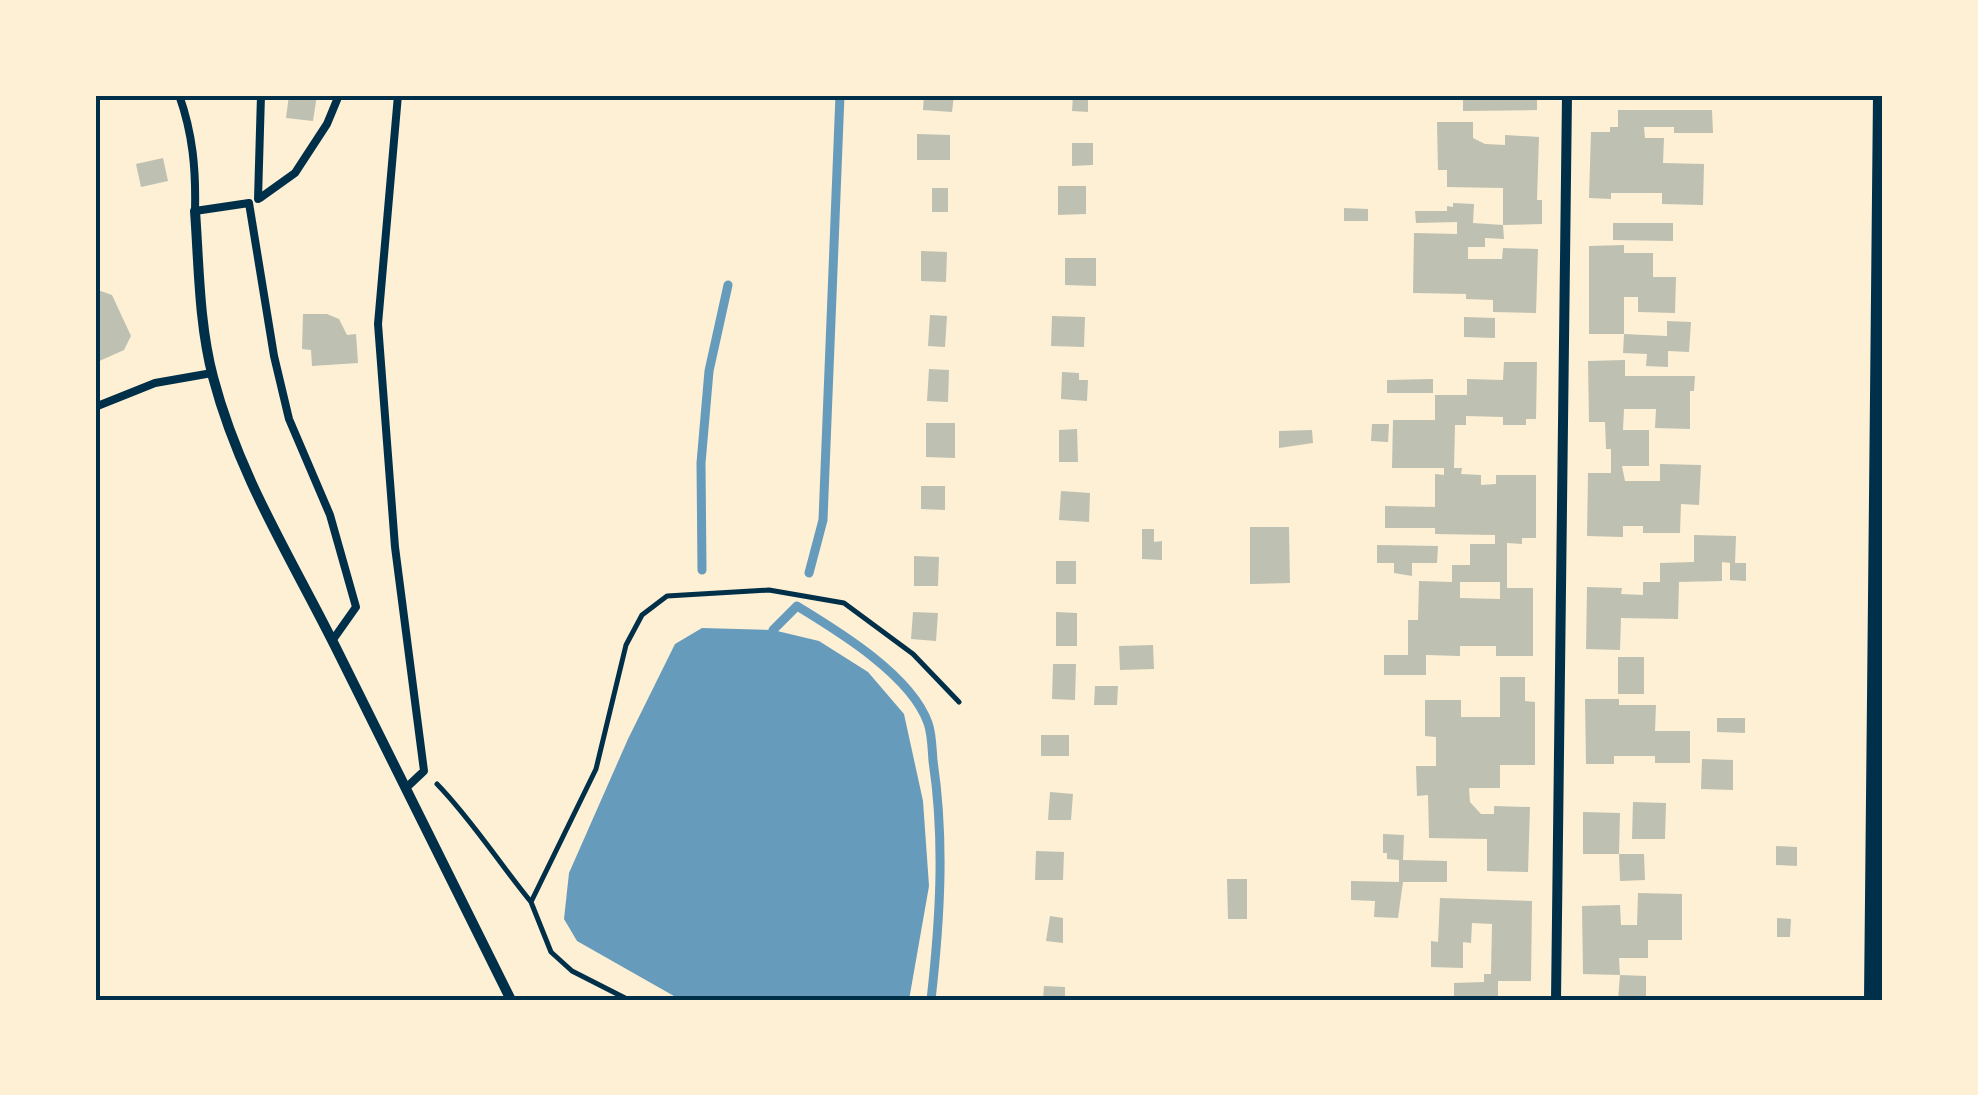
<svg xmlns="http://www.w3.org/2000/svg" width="1978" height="1095" viewBox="0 0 1978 1095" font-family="Helvetica,sans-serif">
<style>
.water{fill:#669bbc}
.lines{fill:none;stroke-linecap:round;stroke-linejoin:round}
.stream{stroke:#669bbc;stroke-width:9}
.building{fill:#bec0b2;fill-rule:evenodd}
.path{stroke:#003049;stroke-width:5}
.service{stroke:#003049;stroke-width:8}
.minor{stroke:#003049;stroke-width:10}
.tertiary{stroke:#003049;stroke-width:18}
.neatline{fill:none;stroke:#003049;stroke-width:4}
</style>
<rect width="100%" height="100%" fill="#fdf0d5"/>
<path class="water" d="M702 628 773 630 819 641 868 672 904 714 923 801 929 886 909 1000H681L577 941 564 919 569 873 628 739 675 644Z"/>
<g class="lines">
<path class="stream" d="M702 570 701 463 709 371 728 285
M809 573 823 520 840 95
M773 630 797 606C838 631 911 675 928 723 932 734 932 749 933 761 945 841 940 920 931 1000"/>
</g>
<path class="building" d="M289 95H317L313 121 286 118Z
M924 95H954L952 112 923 110Z
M1073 95H1088V112L1072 111Z
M1463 95H1537V110L1463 111Z
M1618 110H1712L1713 133H1674V127H1644L1645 138H1664L1663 163 1704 164 1703 205 1662 204V193H1611V199L1589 198 1591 132H1610V127H1618Z
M1437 122H1473V138L1485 144 1505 145V135L1539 137 1537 200H1542V224L1503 225V188L1447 187V170H1438Z
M917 134 950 135V160H917Z
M1072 143H1093V165L1072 166Z
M163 158 168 181 141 187 136 164Z
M1058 186H1086V214L1058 215Z
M932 188H948V212H932Z
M1453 203 1474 204 1473 223 1503 225 1504 239 1485 238V247H1468V259H1502L1503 248 1538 249 1536 313 1493 312V300L1466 299V294L1413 293 1414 233 1457 234V222L1416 223 1415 211H1447V206L1453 207Z
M1344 208 1368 209V221H1344Z
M1613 223H1673V241L1613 240Z
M1624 245V253H1653V277H1676L1675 313 1638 312V297H1624V334H1589V246Z
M921 251 947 252 946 282 921 281Z
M1065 258H1096V286L1065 285Z
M95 289 112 295 131 336 124 350 95 363Z
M303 314H327L339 319 347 335 356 334 358 363 312 366 311 350 302 349Z
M930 315 947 316 945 347 928 346Z
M1052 316 1085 317 1084 347 1051 346Z
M1464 317 1495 318V338L1464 337Z
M1667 321 1691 322 1689 352 1668 351V367L1646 366 1647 354 1623 353 1624 334 1667 336Z
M1625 360V376H1695L1694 391H1690V429L1655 428 1656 409H1624L1623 430H1649V466H1622L1625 481H1660V464L1701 465 1699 505 1681 504 1680 533H1643V526H1623V537L1587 536 1588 473H1611V449H1606L1605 422H1589L1588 361Z
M1504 362H1537L1536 419H1526V425H1503V417L1466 416V425H1455L1454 468H1462L1461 474 1481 475V485L1496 484V475H1536V538H1522V544L1507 543V588H1533V656H1496V646H1460V656L1426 655V675H1384V655H1408V620H1418L1419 581 1452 582V565H1470V544H1495V535L1435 534V528H1385V506L1435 507V474L1444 475V468H1392L1393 420H1435V395H1467V379L1503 380ZM1460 582H1500V599L1460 598Z
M929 369 949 370 948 402 927 401Z
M1062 372 1079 373V380H1088L1087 401 1061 399Z
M1433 379V393H1387V380Z
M926 423H955V458L926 457Z
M1372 424H1389L1388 442 1371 441Z
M1077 429 1078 462H1059V430Z
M1312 430 1313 443 1279 448V431Z
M921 486H945V510L921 509Z
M1061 491 1090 493 1089 522 1059 520Z
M1250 527H1289L1290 583 1250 584Z
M1142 529H1154V542L1162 541V560L1142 559Z
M1694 535 1736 536 1735 563H1746V581L1730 580V563L1722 562V581L1679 582 1678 619 1621 618 1620 650 1586 649 1587 587 1622 588 1621 594 1643 595V582H1660V563L1694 562Z
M1377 545 1438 546 1437 563H1412V576L1394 573V563H1377Z
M914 556 939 557 938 586H914Z
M1056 561H1076V584H1056Z
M913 612 938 613 936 641 911 639Z
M1056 612 1077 613V646H1056Z
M1153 645 1154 669 1120 670 1119 646Z
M1618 657H1644V694H1618Z
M1053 664H1076L1075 700 1052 699Z
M1500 677H1525V701L1535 702V765H1500V788H1469L1470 802 1481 814H1494V806L1530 807 1528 872 1487 871V839L1429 838 1428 795 1417 796 1416 766H1436V737L1425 736V700H1461V717H1500Z
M1095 686H1118L1117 705H1094Z
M1585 699H1619V705H1656L1655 731H1690V763H1655V756H1614V764H1586Z
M1717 718H1745V733L1717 732Z
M1041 735H1069V756H1041Z
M1702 759 1733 760V790L1701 789Z
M1050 792 1073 794 1071 820H1048Z
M1633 802 1666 803 1665 839H1632Z
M1583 812 1620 813 1619 854H1583Z
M1383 834 1404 835 1403 860 1447 861V882H1403L1398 918 1374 917 1375 901 1351 900V881L1399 882V860L1387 859V853H1383Z
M1776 846 1797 847V866L1776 865Z
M1036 851 1064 852 1063 880H1035Z
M1619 854H1644L1645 880 1620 881Z
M1227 879H1247V919H1228Z
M1638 893 1682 894V940H1648V958H1619L1620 975 1583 974 1582 906 1620 905 1621 925H1637Z
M1440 898 1532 901 1531 981H1498V1000H1454V983L1484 982V974H1491L1492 924 1472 923 1471 943 1463 942V968L1431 967V941L1438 942Z
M1050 916 1063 918V943L1046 941Z
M1777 918 1791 919 1790 937H1777Z
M1620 975 1646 976V1000H1618Z
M1044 986 1065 987V1000H1043Z"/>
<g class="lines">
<path class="path" d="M437 784C472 820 499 863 531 902
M629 1000 572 971 551 952 531 902 596 769 626 645 642 615 667 596 769 590 844 603 913 654 959 702"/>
<path class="service" d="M179 95C193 134 196 170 195 211L249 203 274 356 289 419 330 515 356 607 332 641
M398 95 378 324 395 547 424 771 406 788
M260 198 295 173 327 124 339 95
M258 199 261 95
M95 407 155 383 212 373"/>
<path class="minor" d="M195 211C199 266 199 324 213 377 239 476 290 556 335 646 394 764 452 882 511 1000
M1556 1000C1557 698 1566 397 1567 95"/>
<path class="tertiary" d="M1873 1000 1882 95"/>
</g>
<rect width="1978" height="1095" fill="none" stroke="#fdf0d5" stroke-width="195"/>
<rect x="98" y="98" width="1782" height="900" class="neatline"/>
</svg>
